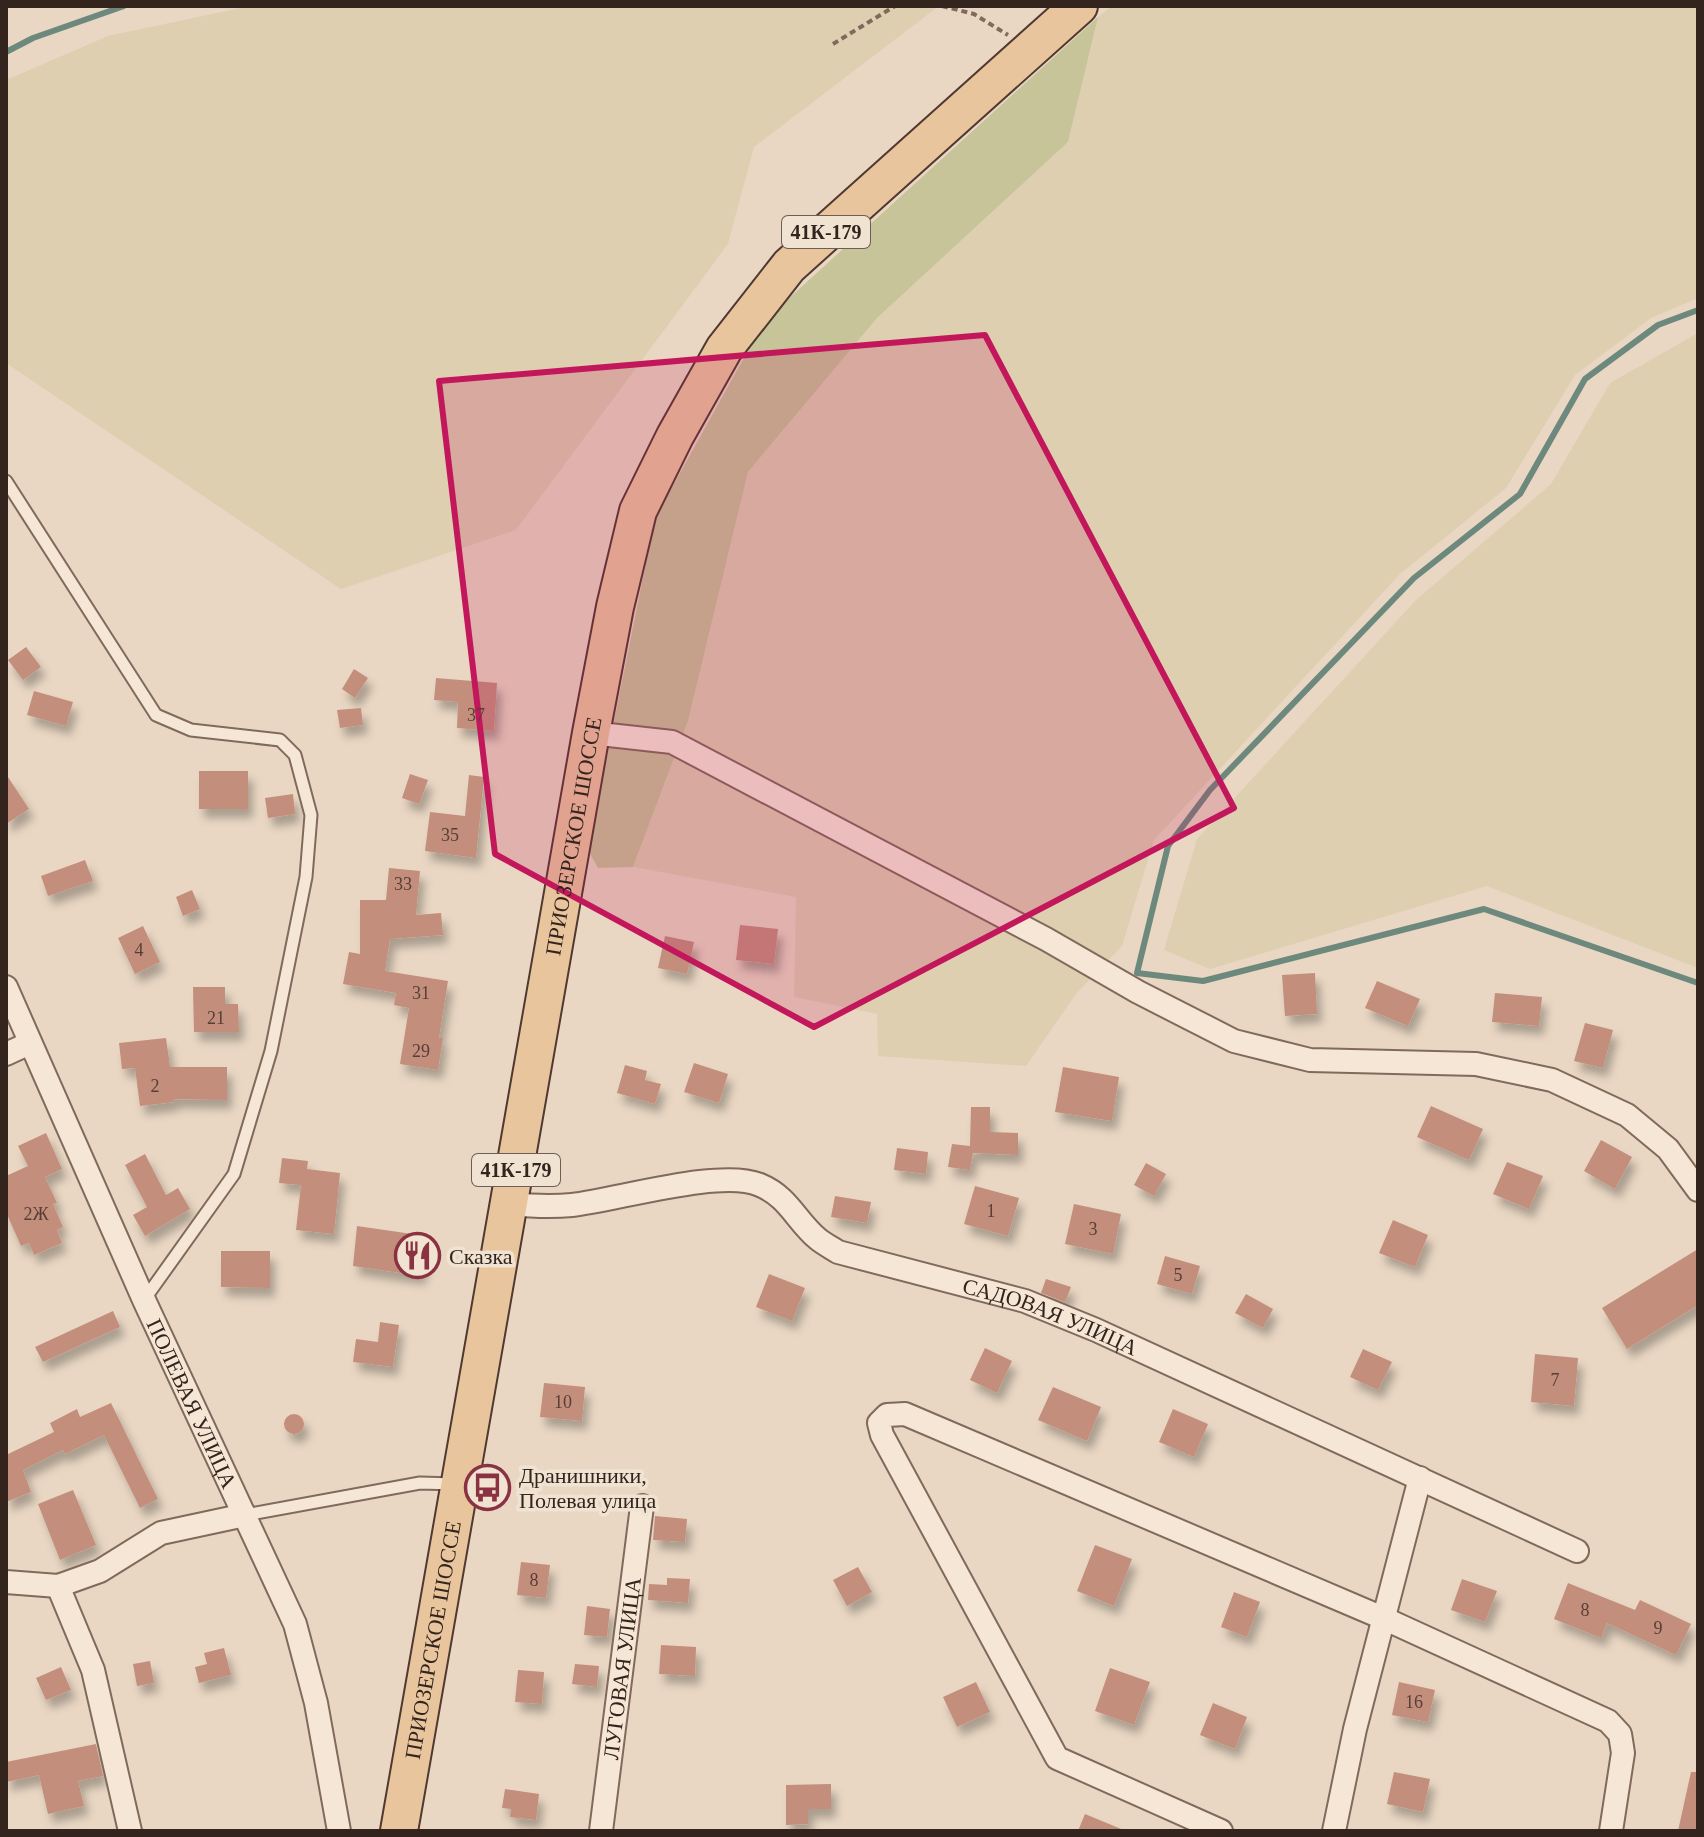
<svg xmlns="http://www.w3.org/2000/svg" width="1704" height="1837" viewBox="0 0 1704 1837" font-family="Georgia,serif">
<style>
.farmland{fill:#decfb1}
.green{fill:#c6c498}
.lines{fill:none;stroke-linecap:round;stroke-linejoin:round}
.stream{stroke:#6d897d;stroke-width:6}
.building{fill:#c38e7c;filter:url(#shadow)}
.service-casing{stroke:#81695c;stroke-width:15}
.minor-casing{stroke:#81695c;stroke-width:26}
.primary-casing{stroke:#4f3930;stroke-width:40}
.path{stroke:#81695c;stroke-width:4;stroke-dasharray:6 4;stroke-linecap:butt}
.service{stroke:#f5e6d5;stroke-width:11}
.minor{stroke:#f5e6d5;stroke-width:22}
.primary{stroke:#e9c59e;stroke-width:36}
.marked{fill:#c2185b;fill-opacity:0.2;stroke:#c2185b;stroke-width:6;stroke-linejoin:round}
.labels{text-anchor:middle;stroke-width:7;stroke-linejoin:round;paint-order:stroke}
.number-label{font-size:18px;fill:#573f36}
.shield{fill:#f1e3d2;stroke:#6c5e54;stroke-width:2}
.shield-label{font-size:20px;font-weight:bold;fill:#33251e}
.street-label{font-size:22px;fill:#33251e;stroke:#f1e3d2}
.poi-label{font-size:22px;fill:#33251e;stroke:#f1e3d2;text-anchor:start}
</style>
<defs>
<filter id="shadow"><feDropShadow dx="5" dy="9" stdDeviation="4" flood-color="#0004"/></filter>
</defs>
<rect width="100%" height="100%" fill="#e9d7c3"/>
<path class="farmland" d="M250 6H939L754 147 728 244 516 530 341 589 6 363V80L108 36Z
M1112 6H1698V298L1651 318 1575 375 1506 488 1400 574 1154 840 1122 946 1076 994 1026 1066 878 1056 877 1014 794 997 796 897 633 867 688 721 748 472 877 318 1068 142 1098 17Z
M1698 333V968L1487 886 1210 969 1164 950 1197 839 1416 600 1551 484 1610 383Z"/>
<path class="green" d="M1098 17 1068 142 877 318 748 472 688 721 633 867 598 868 588 850 655 518 765 320Z"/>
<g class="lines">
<path class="stream" d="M6 52 33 38 124 6
M1698 310 1658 325 1585 379 1520 494 1414 578 1210 790 1168 846 1137 973 1203 981 1484 909 1698 983"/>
</g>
<path class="building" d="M26 647 41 667 23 680 8 660Z
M354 669 368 678 355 698 342 689Z
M436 678 497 683 494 731 457 728 458 702 434 700Z
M34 691 73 702 66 726 27 715Z
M361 708 363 725 340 728 337 710Z
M199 771H248V809H199Z
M6 774 29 809 6 824Z
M410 774 428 780 419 804 402 798Z
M469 775 484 777 476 858 425 851 430 812 465 816Z
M293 794 295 814 268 818 265 798Z
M85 860 93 881 48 896 41 876Z
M389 868 420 871 416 915 441 913 443 935 390 939 385 971 448 981 439 1038H443L438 1070 400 1064 409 1008 394 1005 396 993 343 984 349 952 360 954V900H386Z
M192 890 200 909 183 916 176 897Z
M740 925 778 929 774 964 736 960Z
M143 926 160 962 135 974 118 938Z
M665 936 694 942 687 974 658 968Z
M1315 973 1317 1014 1285 1016 1282 975Z
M1377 981 1420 999 1408 1026 1365 1008Z
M193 987H225V1004H238L239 1032H194Z
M1495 993 1542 997 1539 1026 1492 1022Z
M1585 1023 1613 1030 1603 1068 1574 1061Z
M166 1038 170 1067H227V1100L173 1099 174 1102 140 1106 135 1068 122 1069 119 1043Z
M694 1063 728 1074 719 1103 684 1092Z
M625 1065 647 1071 645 1080 661 1084 655 1104 617 1093Z
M1063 1067 1119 1077 1112 1121 1055 1112Z
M1431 1106 1483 1129 1469 1160 1417 1137Z
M971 1107H990V1132L1018 1133V1155L973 1153 970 1170 948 1167 952 1144 970 1146Z
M46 1133 62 1169 45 1177 57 1203 53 1204 63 1227 57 1230 62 1243 34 1255 29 1243 21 1246 6 1212V1176L28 1166 18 1146Z
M1601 1140 1632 1157 1615 1189 1584 1171Z
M897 1148 928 1152 926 1174 894 1170Z
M145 1154 166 1195 178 1188 190 1209 145 1236 133 1215 147 1207 125 1165Z
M282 1158 308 1161 307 1169 340 1173 334 1234 296 1230 301 1185 279 1183Z
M1507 1162 1543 1176 1529 1209 1493 1194Z
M1146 1163 1166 1174 1154 1196 1134 1185Z
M975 1186 1019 1198 1008 1236 964 1224Z
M835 1196 871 1202 867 1223 831 1217Z
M1074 1204 1121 1214 1113 1254 1065 1244Z
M1393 1220 1428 1235 1415 1267 1379 1253Z
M357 1226 426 1236 421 1276 353 1266Z
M1698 1249V1305L1627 1349 1602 1308Z
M221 1251H270V1288L221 1287Z
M1165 1256 1200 1266 1192 1294 1157 1284Z
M769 1274 805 1288 792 1321 756 1307Z
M1046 1279 1071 1287 1065 1302 1041 1293Z
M1246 1294 1273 1309 1263 1328 1235 1313Z
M113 1311 120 1327 43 1362 35 1347Z
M380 1322 399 1325 393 1367 353 1362 356 1339 378 1342Z
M985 1348 1012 1361 997 1393 970 1380Z
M1363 1349 1392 1362 1378 1390 1350 1377Z
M1535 1354 1578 1358 1574 1406 1531 1402Z
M544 1383 585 1387 582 1421 540 1417Z
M1053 1387 1101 1407 1087 1441 1038 1420Z
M111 1403 158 1499 140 1508 104 1435 65 1454 63 1450 23 1470 31 1492 6 1502V1455L54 1432 50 1423 77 1409 80 1417Z
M1173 1409 1208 1424 1194 1457 1159 1442Z
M284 1424a10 10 0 1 1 20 0a10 10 0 1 1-20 0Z
M73 1490 96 1545 60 1560 38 1504Z
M655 1516 687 1519 685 1542 653 1540Z
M1095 1545 1132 1559 1114 1606 1077 1591Z
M521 1562 550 1565 546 1598 517 1595Z
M858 1567 872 1592 847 1606 833 1580Z
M667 1578 690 1579 688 1603 648 1600 649 1584 667 1585Z
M1462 1579 1497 1591 1485 1622 1451 1610Z
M1568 1583 1635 1610 1640 1600 1691 1624 1676 1655 1607 1623 1601 1638 1554 1619Z
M1234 1592 1260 1602 1247 1637 1221 1627Z
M587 1606 610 1609 607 1637 584 1635Z
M661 1645 696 1647 695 1676 659 1674Z
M224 1648 231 1675 199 1683 195 1667 207 1664 204 1653Z
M150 1661 154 1683 137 1686 133 1664Z
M575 1664 599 1666 597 1687 572 1684Z
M61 1667 71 1690 46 1700 36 1678Z
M1110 1668 1150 1682 1134 1725 1095 1711Z
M518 1670 544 1672 542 1704 515 1702Z
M976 1682 990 1712 957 1727 943 1697Z
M1399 1682 1435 1690 1428 1722 1392 1715Z
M1213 1703 1247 1717 1235 1749 1200 1735Z
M96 1744 103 1776 78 1781 84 1806 48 1814 39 1775 6 1782V1762Z
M1394 1772 1430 1779 1423 1812 1387 1804Z
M1691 1772H1698V1831H1678Z
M831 1784V1809H808V1824L786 1825V1785Z
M505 1789 539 1794 536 1820 510 1817 511 1809 502 1808Z
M1085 1814 1126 1831H1078Z"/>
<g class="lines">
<defs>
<path id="service" d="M6 481 156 715 191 730 280 740 295 755 311 815 306 877 271 1051 234 1174 144 1300
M245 1515 420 1483 456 1484"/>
<g id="minor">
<path d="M591 733 672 742 1046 939 1138 992 1234 1041 1310 1060 1476 1064 1552 1080 1627 1115 1668 1149 1698 1190"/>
<path id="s1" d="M6 987 144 1300 295 1624 316 1703 339 1831"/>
<path d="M6 1054 30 1043"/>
<path id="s2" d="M511 1204C531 1206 551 1207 572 1205 617 1200 721 1168 760 1185 789 1197 796 1221 818 1239 824 1244 832 1248 838 1252L1025 1301 1096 1330 1577 1551"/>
<path d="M6 1582 58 1586 100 1571 161 1533 245 1515"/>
<path d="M58 1586 93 1670 130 1831"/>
<path id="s3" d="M601 1831 642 1506"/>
<path d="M1221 1831 1057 1758 882 1435 879 1423 887 1415 905 1414 1383 1618 1608 1721 1620 1734 1623 1753 1611 1831"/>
<path d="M1334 1831 1355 1729 1420 1478"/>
</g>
<g id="primary">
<path id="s4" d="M399 1831 591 733 615 607 638 511 675 436 724 349 789 266 1079 6"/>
</g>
</defs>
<use href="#service" class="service-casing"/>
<use href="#minor" class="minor-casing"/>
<use href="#primary" class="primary-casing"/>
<path class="path" d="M942 6 974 14 1008 35
M833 44 895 6"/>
<use href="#service" class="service"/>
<use href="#minor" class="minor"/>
<use href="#primary" class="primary"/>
</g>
<path class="marked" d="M985 335 1234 808 814 1027 495 854 439 381Z"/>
<defs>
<symbol id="restaurant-ring" viewBox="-11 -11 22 22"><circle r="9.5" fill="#f1e3d2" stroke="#8a3241" stroke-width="1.5"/><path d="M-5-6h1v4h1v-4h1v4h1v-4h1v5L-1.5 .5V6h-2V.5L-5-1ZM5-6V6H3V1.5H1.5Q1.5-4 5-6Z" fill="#8a3241"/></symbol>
<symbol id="bus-ring" viewBox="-11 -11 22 22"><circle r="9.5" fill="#f1e3d2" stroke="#8a3241" stroke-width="1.5"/><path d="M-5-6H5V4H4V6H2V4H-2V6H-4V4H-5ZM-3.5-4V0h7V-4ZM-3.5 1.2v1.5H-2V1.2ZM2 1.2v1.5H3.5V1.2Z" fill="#8a3241"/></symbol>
</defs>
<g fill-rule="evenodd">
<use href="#restaurant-ring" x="392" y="1230" width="51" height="51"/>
<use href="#bus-ring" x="462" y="1462" width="51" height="51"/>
</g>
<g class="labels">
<g class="number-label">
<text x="476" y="721">37</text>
<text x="450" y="841">35</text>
<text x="403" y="890">33</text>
<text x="139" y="956">4</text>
<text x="421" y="999">31</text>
<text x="216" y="1024">21</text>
<text x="421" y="1057">29</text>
<text x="155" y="1092">2</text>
<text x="991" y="1217">1</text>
<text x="36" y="1220">2Ж</text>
<text x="1093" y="1235">3</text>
<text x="1178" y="1281">5</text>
<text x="1555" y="1386">7</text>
<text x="563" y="1408">10</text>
<text x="534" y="1586">8</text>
<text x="1585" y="1616">8</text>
<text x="1658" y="1634">9</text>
<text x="1414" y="1708">16</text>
</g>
<g class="shield">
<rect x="782" y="216" width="88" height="32" rx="6"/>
<rect x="472" y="1154" width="88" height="32" rx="6"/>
</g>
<g class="shield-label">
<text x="826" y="239">41К-179</text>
<text x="516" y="1177">41К-179</text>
</g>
<g class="street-label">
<text dy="8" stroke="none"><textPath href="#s4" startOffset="1010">ПРИОЗЕРСКОЕ ШОССЕ</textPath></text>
<text dy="8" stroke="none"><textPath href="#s2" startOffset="578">САДОВАЯ УЛИЦА</textPath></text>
<text dy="8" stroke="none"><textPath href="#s1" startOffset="456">ПОЛЕВАЯ УЛИЦА</textPath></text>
<text dy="8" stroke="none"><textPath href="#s4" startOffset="194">ПРИОЗЕРСКОЕ ШОССЕ</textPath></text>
<text dy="8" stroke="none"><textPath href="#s3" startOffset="164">ЛУГОВАЯ УЛИЦА</textPath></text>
</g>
<g class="poi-label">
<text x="449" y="1264">Сказка</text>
<text x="519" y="1483">Дранишники,<tspan x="519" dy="25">Полевая улица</tspan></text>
</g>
</g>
<rect width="1704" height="1837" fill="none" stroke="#33251e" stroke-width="16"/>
</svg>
